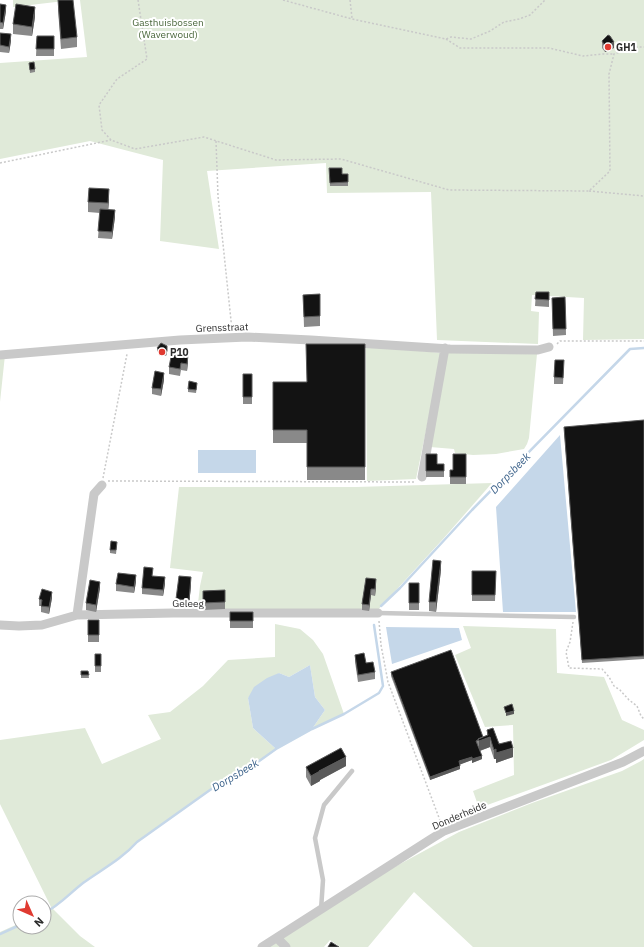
<svg xmlns="http://www.w3.org/2000/svg" width="644" height="947" viewBox="0 0 644 947" font-family="'IBM Plex Sans',sans-serif">
<style>
.green{fill:#e0ead9}
.water{fill:#c5d7e9}
.lines{fill:none;stroke-linecap:round;stroke-linejoin:round}
.stream{stroke:#c5d7e9;stroke-width:2.5}
.path{stroke:#c9c9c9;stroke-width:1.5;stroke-dasharray:2 2;stroke-linecap:butt}
.lane{stroke:#c9c9c9;stroke-width:4.5}
.street{stroke:#c9c9c9;stroke-width:9}
.wall{fill:#898989}
.shaded-wall{fill:#5a5a5a}
.building{fill:#131313;stroke:#5a5a5a}
.poi-dot{fill:#e03a31;stroke:#fff;stroke-width:1.5}
.labels{text-anchor:middle;stroke-width:4;stroke-linejoin:round;paint-order:stroke}
.park-label{font-size:10px;fill:#49663b;stroke:#fff}
.poi-label{font-size:10px;font-weight:bold;fill:#2c2c2c;stroke:#fff;text-anchor:start}
.street-label{font-size:10px;fill:#2c2c2c;stroke:#fff}
.water-label{font-size:11px;font-style:italic;fill:#3d638b;stroke:#fff}
</style>
<rect width="100%" height="100%" fill="#fff"/>
<path class="green" d="M13 0H73L13 7Z
M80 0H644V339L583 340 584 298 532 295 531 311 539 312 538 344 437 340 431 192 327 193 326 163 207 171 219 249 160 241 163 160 90 141 0 159V63L87 57Z
M366 346 442 353 416 479 367 481Z
M448 352 537 354 529 438 527 444 524 449 496 454 473 455 455 453 454 449 430 447Z
M5 355 0 402V356Z
M492 483 443 539 376 612H197L200 586 203 572 170 568 179 487H356Z
M275 624 300 629 313 640 323 654 344 714 312 729 325 710 315 697 310 665 289 677 279 673 248 698 253 728 276 749 248 769 217 785 137 842 129 851 84 883 53 909 80 936 95 947H0V932L20 923V927H44V912L52 909 0 804V740L85 728 102 764 161 739 148 715 170 712 203 686 228 660 275 657Z
M463 626 556 629 557 673 604 677 622 720 644 730V740L611 760 559 779 479 808 473 791 514 775 513 725 485 727 455 655 471 648Z
M644 759V947H473L414 892 368 947H340L330 940 324 947H269L389 870 459 832 532 803 622 771 641 761Z"/>
<path class="water" d="M560 435 576 612H503L496 507Z
M198 450H256V473H198Z
M386 627 459 628 462 640 392 664Z
M310 665 315 697 325 710 312 729 276 749 253 728 248 698 254 687 267 678 279 673 289 677Z"/>
<g class="lines">
<path class="stream" d="M381 606 400 588 472 510 630 349 644 348
M44 913C59 906 70 893 83 883 101 870 122 859 137 842L217 785 248 769 276 749 312 729 344 714 379 693 383 686 374 625
M0 934 20 925"/>
<path class="path" d="M138 0 147 59 117 79 99 105 102 130 111 140 135 149 204 137 276 160 341 159 449 190 589 191 610 171 609 74 614 54 635 47H644
M283 0 352 19 446 39 451 37 471 39 490 31 504 22 519 19 530 15 545 0
M350 0 352 18
M446 39 460 48H549L583 56 603 54H614
M216 141 218 196 232 330
M0 163 111 140
M589 191 644 196
M557 344 560 341H644
M103 478 127 354
M108 481 416 482
M379 621 381 645 388 682 441 823
M573 622 570 642 566 652 569 668 602 669 609 677 614 686 620 690 629 700 637 706 641 716 644 719"/>
<path class="lane" d="M378 613 574 617
M321 910 323 880 315 838 324 805 352 771"/>
<path class="street" d="M0 355 180 340 247 337 311 340 450 349 538 350 549 347
M422 477 445 348
M77 615 94 494 102 485
M0 625 19 626 42 625 77 615 173 613H378
M277 938 286 947
M262 947 431 839 444 831 623 762 644 751"/>
</g>
<path class="wall" d="M58 0 77 37V47L61 49 58 10Z
M0 4 6 11 3 29H0Z
M35 17 32 36 13 34V24Z
M0 33 11 41 9 53 0 52Z
M37 36H54V56H36Z
M602 41 614 48 605 52 602 48Z
M29 63 35 69V72L30 73Z
M329 168 342 174H348V186H330Z
M109 199 108 210 115 217 112 239 98 238 100 213 88 212V202Z
M536 292H549V307L535 306Z
M320 294V326L304 327 303 295Z
M565 297 566 335 553 336 552 298Z
M365 344V480H307V443H273V382H306Z
M167 346V354L166 356 160 354 157 351V348Z
M188 361 187 371 181 370 180 376 169 374V367Z
M564 367 563 384H554V377Z
M243 374H252V404H243Z
M164 380 161 396 152 394V388Z
M197 386 196 393 188 392V389Z
M644 420V659L582 663 564 430Z
M426 454 437 464H444V477H426Z
M466 454V484H450V470H453Z
M117 545 116 554 110 553V550Z
M441 570 436 612 429 611V602Z
M472 571H496L495 601H472Z
M153 576 165 584 163 596 142 594V588Z
M366 578 376 586 375 596 371 595 369 611 362 610V604Z
M136 582 134 593 116 591V584Z
M409 583H419V610H409Z
M191 584 189 607 176 606V599Z
M100 588 96 612 86 610V603Z
M225 590V609L203 610V591Z
M52 598 49 614 41 612V606H39V599Z
M230 612H253V628H230Z
M88 620H99V642H88Z
M95 654H101V672H95Z
M355 655 366 663 375 672V679L358 682 355 662Z
M81 671H88L89 678H81Z
M391 672 483 737 487 735V730L513 757 496 763V759H494L490 747 480 751 482 759 472 763V760L460 764V769L430 780 391 676Z
M346 766 320 780V781L311 786 306 777V767Z"/>
<path class="shaded-wall" d="M6 5V11L3 29V23Z
M35 7V17L32 36V27Z
M11 34V41L9 53V47Z
M614 42V48L605 52V46Z
M109 189V199L108 213V203Z
M115 210V217L112 239V232Z
M188 355V361L187 371V364Z
M164 373V380L161 396V389Z
M441 561V570L436 612V602Z
M136 575V582L134 593V587Z
M165 577V584L163 596V590Z
M191 577V584L189 607V600Z
M376 579V586L375 596V589Z
M100 582V588L96 612V605Z
M371 589V595L369 611V605Z
M52 592V598L49 614V607Z
M514 711V714L506 716V713Z
M490 737V747L479 751V741Z
M513 748V757L496 763V753Z
M496 749V759H494V750Z
M482 756V759L472 763V759Z
M346 757V766L320 780V781L311 786V776L319 771Z
M472 757V760L459 765V761Z
M460 766V769L430 780V777Z"/>
<path class="building" d="M58 0H73L77 37 61 39Z
M0 4 6 5 3 23 0 22Z
M16 4 35 7 32 27 13 24Z
M0 33 11 34 9 47 0 45Z
M608 35 610 36 614 42 605 46 602 41Z
M37 36H54V49H36Z
M34 62 35 69 30 70 29 63Z
M329 168H342V174H348V182L330 183Z
M89 188 109 189 108 203 88 202Z
M100 209 115 210 112 232 98 231Z
M536 292H549V300L535 299Z
M320 294V316L304 317 303 295Z
M565 297 566 329H553L552 298Z
M161 343 167 346V351L166 353 160 351 157 348Z
M306 344H365V467H307V430H273V382H307Z
M172 352 188 355 187 364 181 363 180 369 169 367Z
M555 360H564L563 378 554 377Z
M155 371 164 373 161 389 152 388Z
M243 374H252V397H243Z
M189 381 197 383 196 390 188 389Z
M644 420V656L582 660 564 427Z
M426 454H437V464H444V471H426Z
M453 454H466V477H450V470H453Z
M111 541 117 542 116 550H110Z
M433 560 441 561 436 602H429Z
M144 567 153 568 152 576 165 577 163 590 142 588Z
M472 571H496L495 595H472Z
M118 573 136 575 134 587 116 584Z
M179 576 191 577 189 600 176 599Z
M366 578 376 579 375 589H371L369 605 362 604Z
M90 580 100 582 96 605 86 603Z
M409 583H419V603H409Z
M42 589 52 592 49 607 41 606 42 600 39 599Z
M225 590V602L203 603V591Z
M230 612H253V621H230Z
M88 620H99V635H88Z
M451 650 483 737 478 739V740L476 741 482 756 472 759V757L459 761 460 766 430 777 391 672Z
M364 653 366 663 373 662 375 672 358 675 355 655Z
M95 654H101V666H95Z
M81 671H88L89 675H81Z
M512 704 514 711 506 713 504 707Z
M493 728 499 744 511 741 513 748 496 753V749L494 750 492 744 490 737 479 741 478 739 488 735 487 730Z
M341 748 346 757 319 771H320L311 776 306 767Z
M331 942 339 947H328Z"/>
<g class="poi-dot">
<circle cx="608" cy="47" r="4"/>
<circle cx="162" cy="352" r="4"/>
</g>
<g class="labels">
<g class="park-label">
<text x="168" y="26">Gasthuisbossen<tspan x="168" dy="12">(Waverwoud)</tspan></text>
</g>
<g class="poi-label">
<text x="616" y="51">GH1</text>
<text x="170" y="356">P10</text>
</g>
<g class="street-label">
<text transform="translate(222 327) rotate(-2)" y="4">Grensstraat</text>
<text x="188" y="607">Geleeg</text>
<text transform="translate(459 815) rotate(-23)" y="4">Donderheide</text>
</g>
<g class="water-label">
<text transform="translate(510 473) rotate(-46)" y="4">Dorpsbeek</text>
<text transform="translate(235 775) rotate(-31)" y="4">Dorpsbeek</text>
</g>
</g>
<g transform="translate(32 915) rotate(135)"><circle r="19" fill="#ffffff" stroke="#ababab"/>
<path d="M0-3L7 15L0 10L-7 15Z" fill="#e03a31"/>
<text y="-6" font-size="11" font-weight="bold" text-anchor="middle" fill="#2c2c2c">N</text>
</g>
</svg>
